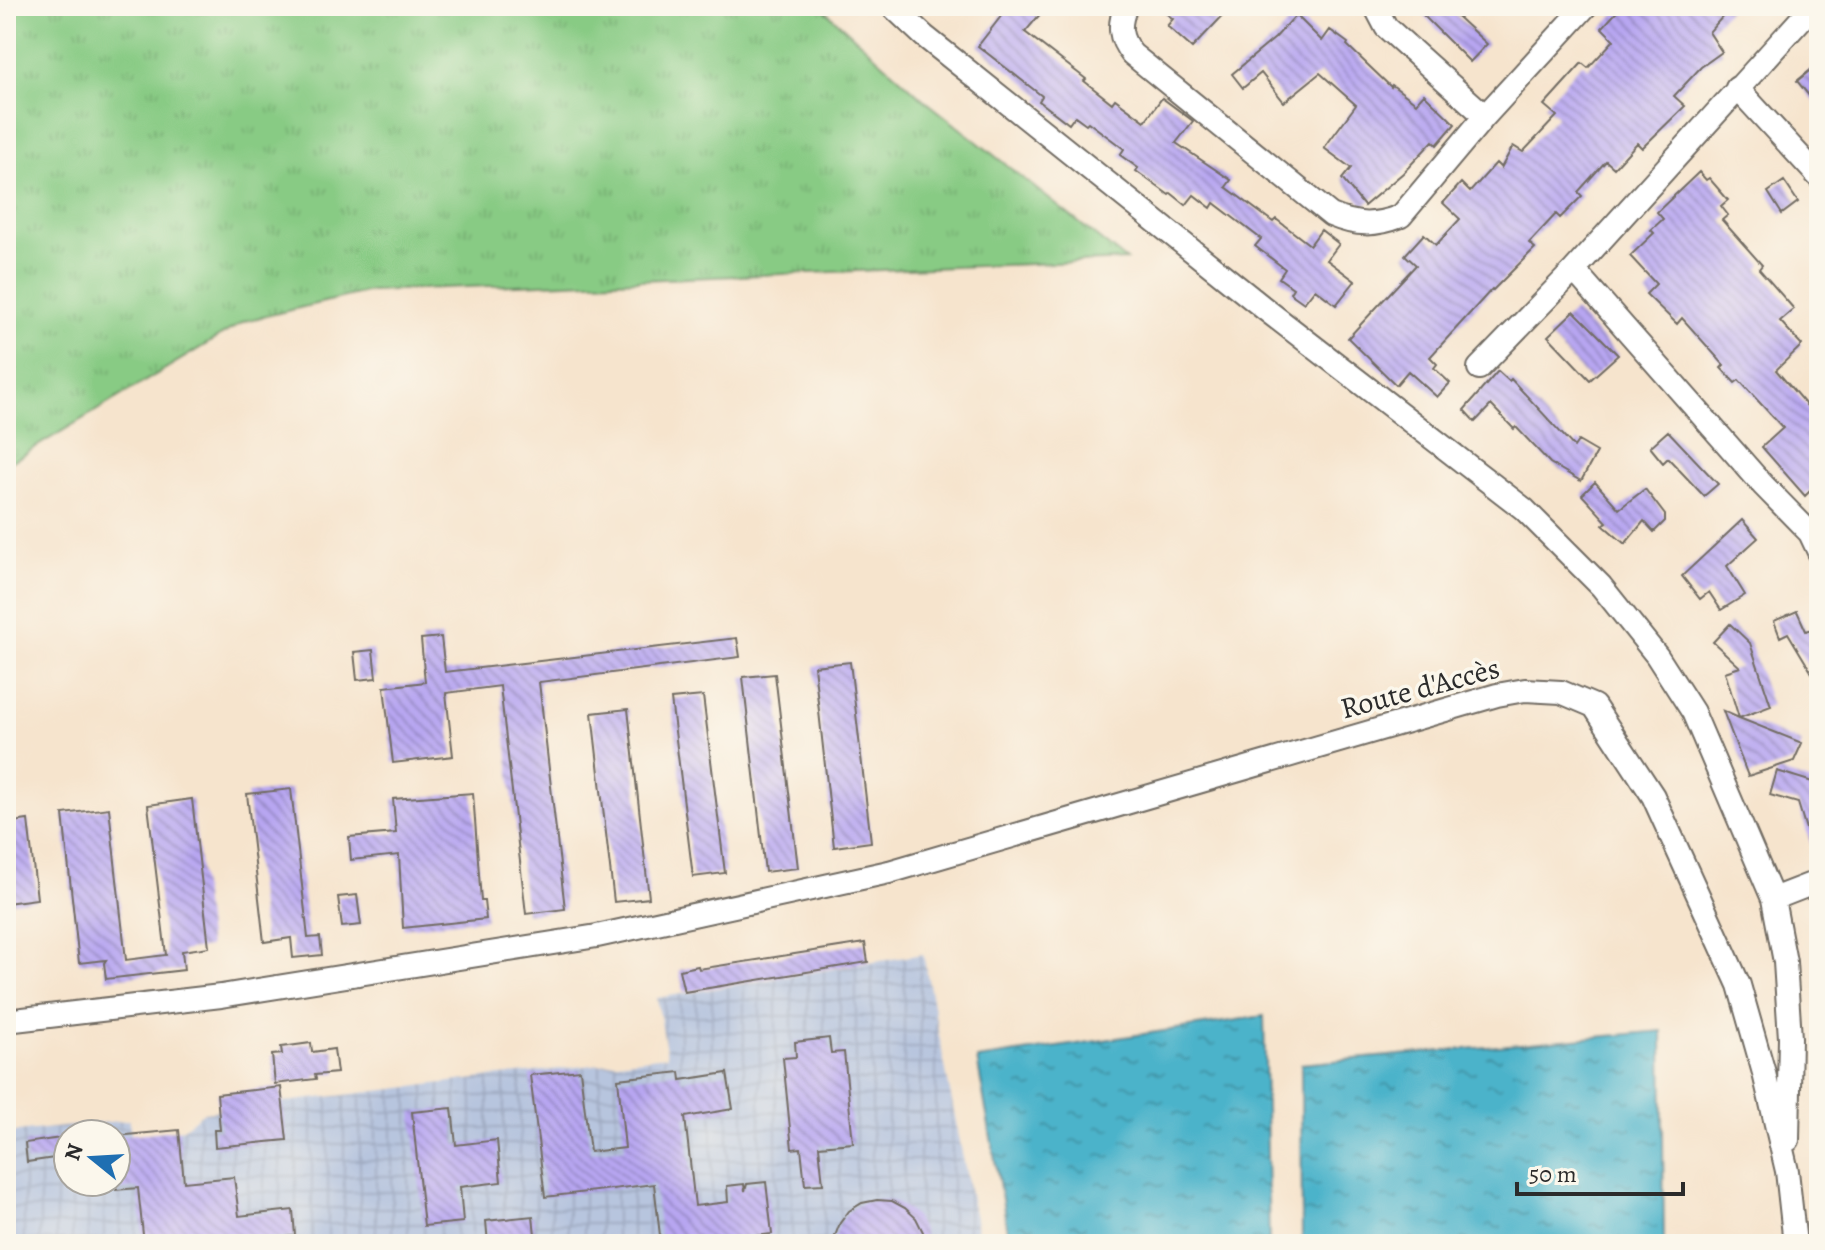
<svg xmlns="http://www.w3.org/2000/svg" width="1825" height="1250" viewBox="0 0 1825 1250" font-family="Alegreya,serif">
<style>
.industrial{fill:url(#industrial-grid);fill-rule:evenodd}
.grass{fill:url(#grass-tufts);stroke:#5a7b58;stroke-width:2}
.water{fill:url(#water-ripples);stroke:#3c6f7a;stroke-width:2}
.building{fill:url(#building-back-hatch)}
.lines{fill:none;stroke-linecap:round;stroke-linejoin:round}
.street-casing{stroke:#726c64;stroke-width:26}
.street{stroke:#fff;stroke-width:22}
.labels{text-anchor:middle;stroke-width:7;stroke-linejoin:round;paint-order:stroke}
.street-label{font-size:30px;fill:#2b2b2b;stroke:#fbf7ec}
</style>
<defs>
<pattern id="industrial-grid" width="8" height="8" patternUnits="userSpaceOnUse" patternTransform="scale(2)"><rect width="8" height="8" fill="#b7c5de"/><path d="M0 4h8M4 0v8" fill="none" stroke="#9ea9bf"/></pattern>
<pattern id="grass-tufts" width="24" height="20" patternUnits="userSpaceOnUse" patternTransform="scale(2)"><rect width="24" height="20" fill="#88cb84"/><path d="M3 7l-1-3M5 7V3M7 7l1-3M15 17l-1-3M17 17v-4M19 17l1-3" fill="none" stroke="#76ae72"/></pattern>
<pattern id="water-ripples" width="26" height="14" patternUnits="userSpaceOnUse" patternTransform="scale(2)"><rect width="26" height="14" fill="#4cb3ca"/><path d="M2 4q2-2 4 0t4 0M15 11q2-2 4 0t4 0" fill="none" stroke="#3f92a4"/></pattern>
<pattern id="building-back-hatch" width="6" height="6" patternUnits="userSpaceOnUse" patternTransform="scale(2)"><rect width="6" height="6" fill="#b7a6f1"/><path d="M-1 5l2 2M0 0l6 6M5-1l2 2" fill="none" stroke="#9587c3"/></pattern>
</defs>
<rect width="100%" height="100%" fill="#fbf7ec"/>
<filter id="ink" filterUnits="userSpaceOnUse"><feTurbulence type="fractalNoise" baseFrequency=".0125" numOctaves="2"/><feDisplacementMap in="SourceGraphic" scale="16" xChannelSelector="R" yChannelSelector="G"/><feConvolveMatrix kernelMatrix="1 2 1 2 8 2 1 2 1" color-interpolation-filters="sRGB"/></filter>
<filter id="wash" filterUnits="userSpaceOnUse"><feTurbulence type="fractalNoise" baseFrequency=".006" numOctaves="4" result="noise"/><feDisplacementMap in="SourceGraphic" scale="32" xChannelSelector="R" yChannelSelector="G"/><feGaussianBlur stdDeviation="1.8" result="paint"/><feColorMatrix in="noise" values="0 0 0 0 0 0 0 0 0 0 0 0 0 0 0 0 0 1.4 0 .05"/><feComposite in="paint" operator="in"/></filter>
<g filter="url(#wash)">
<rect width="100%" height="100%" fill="#f6e4cd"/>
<path class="industrial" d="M923 954 980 1244H6V1133L129 1120 131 1135 182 1129 204 1112 667 1056 657 998ZM68 1134H116V1182H68Z"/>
<path class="grass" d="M6 6H820L922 98 1126 260 370 291 245 321 6 465Z"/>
<path class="water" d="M1264 1016 1269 1244H1010L977 1059Z
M1662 1031 1664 1244H1302L1301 1064Z"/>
<g id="blocks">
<path class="building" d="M1009 6H1047L1025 32 1086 79 1084 81 1112 103 1115 99 1145 121 1162 98 1193 121 1176 143 1231 180 1226 187 1273 222 1276 219 1310 245 1321 230 1339 244 1327 260 1355 281 1336 305 1315 289 1304 303 1290 293 1293 288 1279 278 1285 269 1255 246 1261 239 1214 203 1211 208 1194 195 1186 205 1171 193 1169 195 1136 171 1138 168 1120 155 1124 149 1088 122 1086 124 1075 116 1069 124 1039 101 1042 96 978 46Z
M1157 6H1232L1192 48 1167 26 1173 19Z
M1414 6H1446L1487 44 1470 62Z
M1622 6H1732L1709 32 1722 52 1701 67 1674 96 1685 106 1642 148 1637 143 1614 168 1606 161 1578 192 1582 196 1560 218 1556 214 1529 243 1535 248 1493 290 1492 289 1430 357 1437 364 1434 368 1450 383 1437 397 1408 371 1396 385 1348 338 1416 265 1405 255 1424 234 1436 245 1460 219 1443 203 1461 183 1470 192 1496 163 1501 168 1513 146 1523 152 1557 116 1544 105 1582 63 1588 68 1614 40 1602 28Z
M1296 15 1322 41 1330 30 1348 43 1347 45 1391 87 1392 85 1416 103 1424 94 1455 124 1437 145 1433 141 1403 173 1364 206 1342 179 1351 168 1324 148 1356 105 1320 73 1284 102 1261 73 1243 88 1232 74 1275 38Z
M1819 63V108L1797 81Z
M1699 172 1706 180 1709 178 1728 200 1721 206 1728 215 1722 220 1762 265 1759 269 1794 309 1780 321 1802 345 1776 370 1819 420V482L1805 496 1762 447 1783 428 1739 380 1735 383 1721 368 1724 365 1682 318 1677 324 1646 294 1656 284 1630 256 1654 233 1651 230 1663 219 1657 212Z
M1784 181 1798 202 1782 214 1768 192Z
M1574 311 1618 355 1590 380 1548 336Z
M1498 371 1509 381 1511 379 1574 447 1578 441 1597 452 1581 481 1550 463 1516 427 1514 429 1491 405 1475 422 1464 410Z
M1668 431 1718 484 1704 496 1668 458 1663 463 1650 447Z
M1595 482 1619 509 1645 489 1665 515V521L1654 532 1644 521 1625 544 1603 525 1607 522 1582 495Z
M1742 520 1758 538 1727 566 1745 595 1721 610 1709 592 1700 599 1682 576Z
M1797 611 1806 631 1819 627V651L1815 653 1819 670 1812 673 1788 633 1780 637 1774 621Z
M1730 624 1750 643 1771 706 1739 718 1802 743 1794 761 1748 776 1723 711 1739 718 1725 672 1740 667 1713 642Z
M441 637 445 672 737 638 740 657 539 682 565 909 526 914 500 686 446 693 453 756 393 763 384 687 425 682 421 639Z
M373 650 376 678 357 680 354 652Z
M850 662 871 842 834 847 814 666Z
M775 674 798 868 765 872 743 677Z
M703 696 725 873 693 877 671 699Z
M628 709 649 898 614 902 592 713Z
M1777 771 1819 784V857L1815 858 1798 803 1770 795Z
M291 789 308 938 320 937 322 955 293 958 291 938 264 942 247 794Z
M473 793 481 901H484L486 919 403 928 399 855 351 860 349 837 396 833 393 799Z
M192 799 209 947 182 951 184 970 106 979 104 963 106 960 79 963 63 814 109 808 126 960 166 955 148 805Z
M28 820 37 899 6 903V823Z
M357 895 361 925 342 927 338 897Z
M865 943 868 962 684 992 679 970 698 966 699 969Z
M829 1038 831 1053 844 1052 853 1143 819 1146 823 1184 805 1185 801 1148 792 1149 783 1058 796 1057 795 1042Z
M311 1043 312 1052 334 1049 337 1073 315 1075 316 1079 275 1084 272 1055 282 1054 281 1047Z
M580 1070 590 1152 625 1148 618 1079 680 1072 681 1080 727 1073 733 1109 685 1117 695 1206 728 1202 727 1186 744 1184 745 1191 747 1184 766 1182 772 1234 721 1240 722 1244H661L654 1184 545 1197 530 1075Z
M281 1087 287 1140 215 1147 214 1130H220L217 1094Z
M452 1108 456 1145 497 1140 501 1182 460 1187 463 1222 424 1226 412 1112Z
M179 1130 184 1182 234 1177 239 1216 293 1210 295 1236 221 1244H144L138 1188 116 1190V1136Z
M68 1137V1156L27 1162 25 1143Z
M877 1200 892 1201 905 1208 916 1218 923 1232 924 1244H832L840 1223 849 1211 862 1203Z
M533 1216 536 1244H488L486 1221Z"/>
</g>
</g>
<g filter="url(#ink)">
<use href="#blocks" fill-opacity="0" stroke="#726c64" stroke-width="2"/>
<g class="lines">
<defs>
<path id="street" d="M892 6 924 36 1265 309 1524 509 1601 586 1657 656 1693 712 1773 899 1785 962 1790 1038 1788 1140
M1126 6C1118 25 1119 38 1132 54L1331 215C1357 226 1375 226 1401 216L1485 116 1586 6
M1375 6 1386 27 1485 116
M1737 88 1819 177
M1574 270 1763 485 1810 533 1819 552
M1479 368 1574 270 1813 6
M1773 899 1819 881
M6 1021 221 996 597 936 889 872 1497 695 1525 690 1561 692 1594 706 1653 796 1739 985 1764 1073 1787 1171 1795 1244"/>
</defs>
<use href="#street" class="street-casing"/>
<use href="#street" class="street"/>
</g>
</g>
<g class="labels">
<g class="street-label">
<text transform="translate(1420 688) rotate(-15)" y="10">Route d'Accès</text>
</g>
</g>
<rect width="1825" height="1250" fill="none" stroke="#fbf7ec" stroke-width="32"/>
<g transform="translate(92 1158) rotate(288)"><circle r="38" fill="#fbf7ec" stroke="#a8a59f" stroke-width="2"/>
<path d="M0-6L14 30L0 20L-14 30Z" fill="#1f6fb2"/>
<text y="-12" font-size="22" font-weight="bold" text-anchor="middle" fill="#2b2b2b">N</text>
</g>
<path d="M1517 1182v12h166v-12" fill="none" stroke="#2b2b2b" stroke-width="4"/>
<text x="1529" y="1182" font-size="24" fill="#2b2b2b" stroke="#fbf7ec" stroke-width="6" paint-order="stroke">50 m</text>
</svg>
